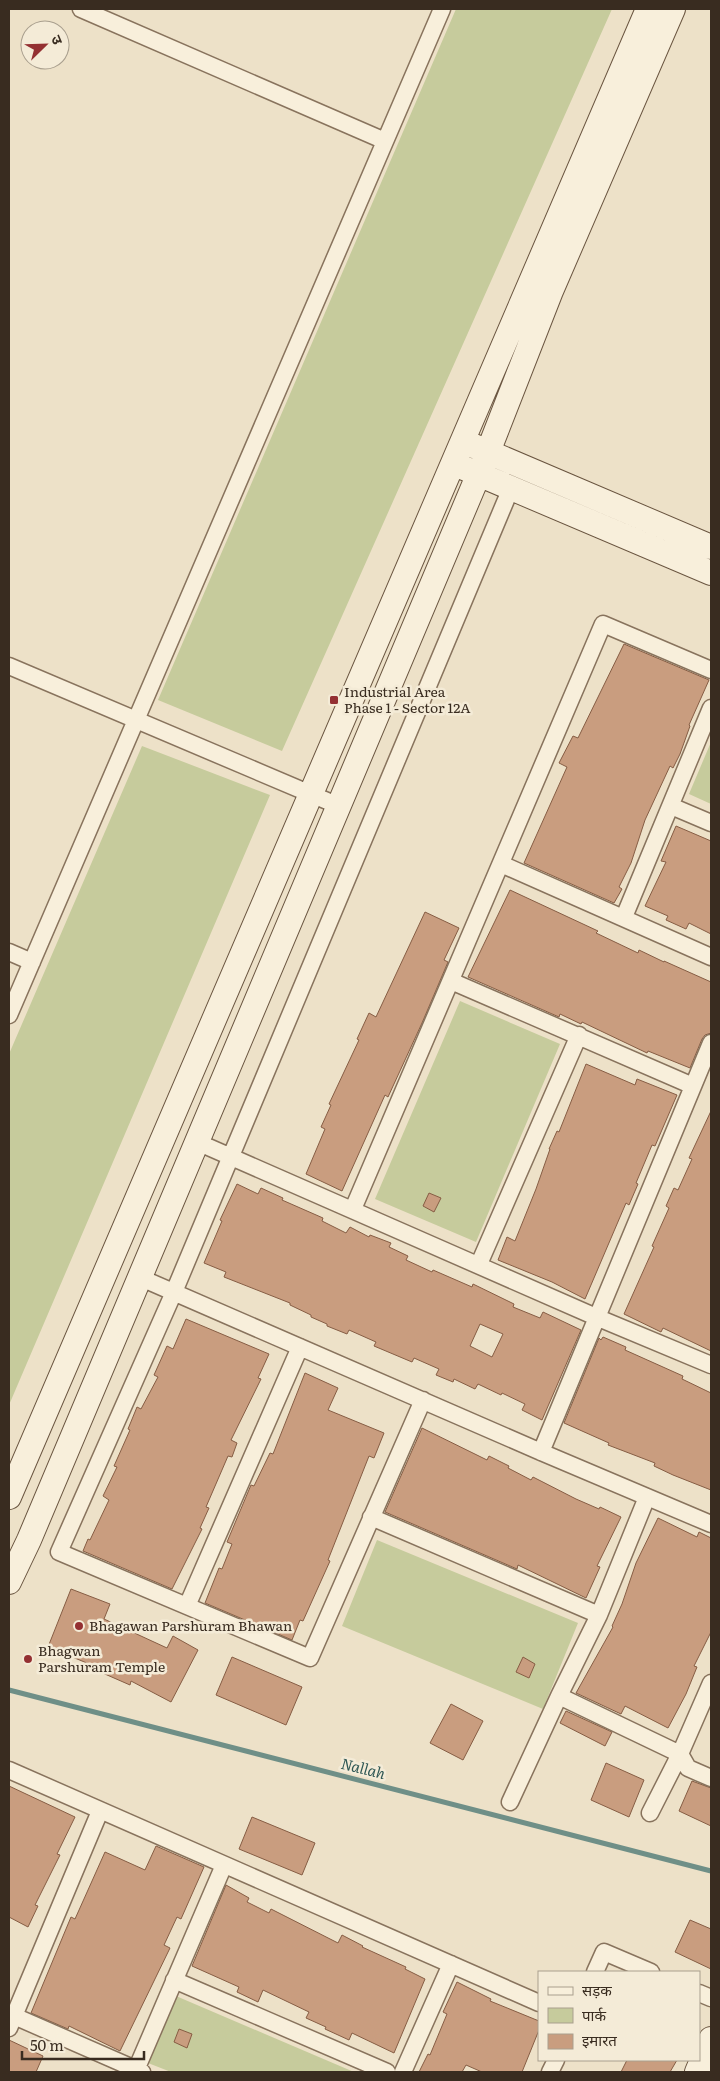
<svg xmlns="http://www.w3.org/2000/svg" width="720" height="2081" viewBox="0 0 720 2081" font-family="Literata,'Noto Sans Devanagari',serif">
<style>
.green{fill:#c6cb9c}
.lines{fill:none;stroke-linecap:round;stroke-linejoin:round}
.stream{stroke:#6f8f87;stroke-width:5}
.building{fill:#c99d7f;stroke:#865d44;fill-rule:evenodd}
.street-casing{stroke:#88735d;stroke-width:19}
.secondary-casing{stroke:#6a5540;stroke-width:26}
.street{stroke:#f8efdb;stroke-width:16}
.secondary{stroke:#f8efdb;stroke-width:24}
.poi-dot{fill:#943032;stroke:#f4ebd7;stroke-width:2}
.labels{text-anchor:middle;stroke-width:5;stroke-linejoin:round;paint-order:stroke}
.poi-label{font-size:14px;fill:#392c20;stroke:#f4ebd7;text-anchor:start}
.water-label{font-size:15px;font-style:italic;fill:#305855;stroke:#f4ebd7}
</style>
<rect width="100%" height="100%" fill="#ede1c8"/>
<path class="green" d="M456 9H612L282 751 158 700Z
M711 742V804L689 794Z
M142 746 270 795 9 1405V1054Z
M460 1001 560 1044 476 1242 375 1199Z
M377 1540 578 1623 543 1709 342 1626Z
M176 1996 354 2072H171L148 2063Z"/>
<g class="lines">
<path class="stream" d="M9 1690 711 1871"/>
</g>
<path class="building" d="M624 644 709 680 689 725 690 726 680 754 673 768 670 766 645 820 631 863 619 887 622 889 614 903 524 863 567 767 559 763 573 736 578 738Z
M676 826 711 841V934L689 923 686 929 666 920 668 916 645 906 666 862 661 861Z
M510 890 598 931 596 933 638 953 639 950 664 962V961L711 982V1033L705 1035 702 1039 690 1068 648 1051 647 1053 582 1022 581 1024 560 1014 559 1017 468 977Z
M425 912 459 928 444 960 448 962 422 1023 388 1097 385 1095 342 1191 306 1174 325 1129 321 1127 331 1105 329 1104 359 1040 357 1039 369 1013 376 1017Z
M586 1064 635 1085 637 1079 677 1095 655 1146 652 1145 636 1183 638 1184 629 1205 626 1203 585 1299 552 1282 498 1260 507 1237 515 1241 536 1189 550 1149H549L557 1131 559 1132Z
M711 1111V1351L663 1328 661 1332 624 1314 654 1247 652 1246 669 1208 666 1206 674 1188 678 1190 692 1159 689 1158Z
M237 1184 258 1194 261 1188 283 1198 282 1200 323 1218 322 1221 346 1233 350 1227 369 1237 370 1235 391 1243 389 1247 408 1256 406 1260 432 1272 433 1270 472 1287 473 1284 514 1304 513 1307 540 1318 543 1312 581 1330 542 1420 522 1410 525 1404 502 1393 501 1395 478 1384 475 1389 454 1379 453 1382 436 1375 439 1369 414 1358 412 1362 374 1346 376 1342 349 1330 347 1334 327 1326V1324L311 1317V1315L290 1305V1303L224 1277 226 1272 204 1263 222 1221 220 1220ZM480 1324 503 1334 492 1357 470 1346Z
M429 1193 441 1198 434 1212 423 1206Z
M186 1319 269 1354 258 1378 261 1379 231 1440 237 1443 232 1457 228 1456 206 1507 209 1508 200 1528 202 1529 172 1589 83 1551 88 1539 90 1540 109 1500 103 1496 117 1467 114 1466 130 1430 128 1429 137 1407 141 1409 158 1377 154 1375 167 1346 173 1349Z
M603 1337 626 1347 625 1350 683 1376 682 1379 711 1393V1490L673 1475 654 1466 655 1463 608 1445 609 1443 564 1423 599 1338 601 1340Z
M305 1373 338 1388 328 1410 384 1433 374 1458 369 1456 328 1560 330 1561 303 1621 300 1620 292 1640 205 1603 219 1568 222 1569 232 1544 227 1542 251 1485 254 1486 270 1453 273 1454Z
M422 1428 487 1460 489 1456 509 1466 508 1468 531 1480 533 1477 576 1499 599 1509 600 1507 621 1517 597 1566 600 1567 586 1598 518 1565 517 1569 385 1512Z
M658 1518 697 1537 699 1532 711 1538V1632L694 1666 697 1667 686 1694 668 1728 625 1706 621 1714 576 1693 613 1627 612 1626 622 1604 636 1563Z
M71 1589 110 1604 104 1619 167 1648 173 1636 198 1650 171 1702 131 1681 130 1685 98 1671 99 1668 48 1647Z
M232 1657 302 1687 286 1725 216 1695Z
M523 1657 535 1664 529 1678 516 1672Z
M451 1704 483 1721 463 1760 430 1743Z
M566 1711 612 1732 605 1746 560 1723Z
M606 1763 644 1780 629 1817 591 1800Z
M692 1781 711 1788V1826L679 1811Z
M9 1786 75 1817 57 1854 60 1855 35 1905 38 1906 28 1927 9 1917Z
M252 1817 315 1843 302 1875 239 1849Z
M156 1846 204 1867 181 1919 177 1917 164 1945 170 1948 120 2051 69 2026 68 2029 31 2013 71 1917 75 1919 105 1852 145 1870Z
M226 1885 249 1898 247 1902 269 1913 271 1909 338 1943 342 1935 363 1946 362 1947 406 1967 405 1969 425 1979 394 2053 352 2033 349 2040 325 2029 326 2027 306 2018 309 2012 263 1990 258 2002 237 1992 239 1987 192 1966Z
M690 1920 711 1929V1969L675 1952Z
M457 1982 491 1999 490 2001 539 2021V2030L522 2072H482L466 2065 462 2072H419L428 2054 430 2055 447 2014 443 2012Z
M179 2029 192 2034 187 2048 174 2042Z
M9 2040 43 2056 36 2072H9Z
M627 2060H677L670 2072H621Z"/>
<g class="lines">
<defs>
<path id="street" d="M81 9 385 141
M9 666 339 806
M671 806 711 823
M501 864 711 957
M624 917 711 708
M9 952 32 962
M451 981 693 1086
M9 1015 442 9
M197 1142 596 1317 711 1365
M353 1209 603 624 711 670
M479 1264 579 1035
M141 1278 541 1452 711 1524
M423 1400 310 1658 59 1552 174 1292 511 488
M541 1452 711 1043
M647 1497 599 1615 559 1696 680 1754 711 1683
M371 1517 599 1615
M187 1606 300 1347
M9 1770 539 2003
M510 1802 559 1696
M650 1813 680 1754 688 1768 711 1778
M595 1972 604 1952 651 1972
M174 1980 387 2072
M699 1993 711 1998
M14 2016 142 2072
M9 2028 100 1811
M136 2070 224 1865
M403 2072 451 1964
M550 2072 556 2060"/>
<path id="secondary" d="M474 446 711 547
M464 468 711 573
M9 1497 648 9
M9 1582 29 1540 488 452 551 291 673 9
M697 2072 711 2039"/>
</defs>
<use href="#street" class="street-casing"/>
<use href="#secondary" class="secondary-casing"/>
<use href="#street" class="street"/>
<use href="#secondary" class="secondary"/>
</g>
<g class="poi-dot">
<rect x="329" y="695" width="10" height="10" rx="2.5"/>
<circle cx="79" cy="1626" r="5"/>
<circle cx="28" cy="1659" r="5"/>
</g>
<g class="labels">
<g class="poi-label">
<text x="344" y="697">Industrial Area<tspan x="344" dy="16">Phase 1 - Sector 12A</tspan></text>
<text x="89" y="1631">Bhagawan Parshuram Bhawan</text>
<text x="38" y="1656">Bhagwan<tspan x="38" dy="16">Parshuram Temple</tspan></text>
</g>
<g class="water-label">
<text transform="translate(363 1769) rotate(14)" y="5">Nallah</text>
</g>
</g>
<rect width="720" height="2081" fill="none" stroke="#392c20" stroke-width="20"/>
<rect x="538" y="1971" width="162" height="90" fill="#f4ebd7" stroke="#a99f8e"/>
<rect x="548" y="1987" width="25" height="8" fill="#f8efdb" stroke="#a99f8e"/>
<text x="582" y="1996" font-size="15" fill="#392c20">सड़क</text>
<rect x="548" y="2008" width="25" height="15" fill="#c6cb9c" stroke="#a99f8e"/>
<text x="582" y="2021" font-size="15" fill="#392c20">पार्क</text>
<rect x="548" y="2034" width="25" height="15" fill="#c99d7f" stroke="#a99f8e"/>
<text x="582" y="2046" font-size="15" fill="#392c20">इमारत</text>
<g transform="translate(45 45) rotate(67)"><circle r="24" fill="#f4ebd7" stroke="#a99f8e"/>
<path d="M0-4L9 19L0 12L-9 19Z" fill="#943032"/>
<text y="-8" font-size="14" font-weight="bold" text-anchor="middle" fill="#392c20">उ</text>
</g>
<path d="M22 2051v8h122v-8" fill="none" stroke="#392c20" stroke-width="2.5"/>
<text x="30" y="2051" font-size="15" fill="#392c20" stroke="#f4ebd7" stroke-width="4" paint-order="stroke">50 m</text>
</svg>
